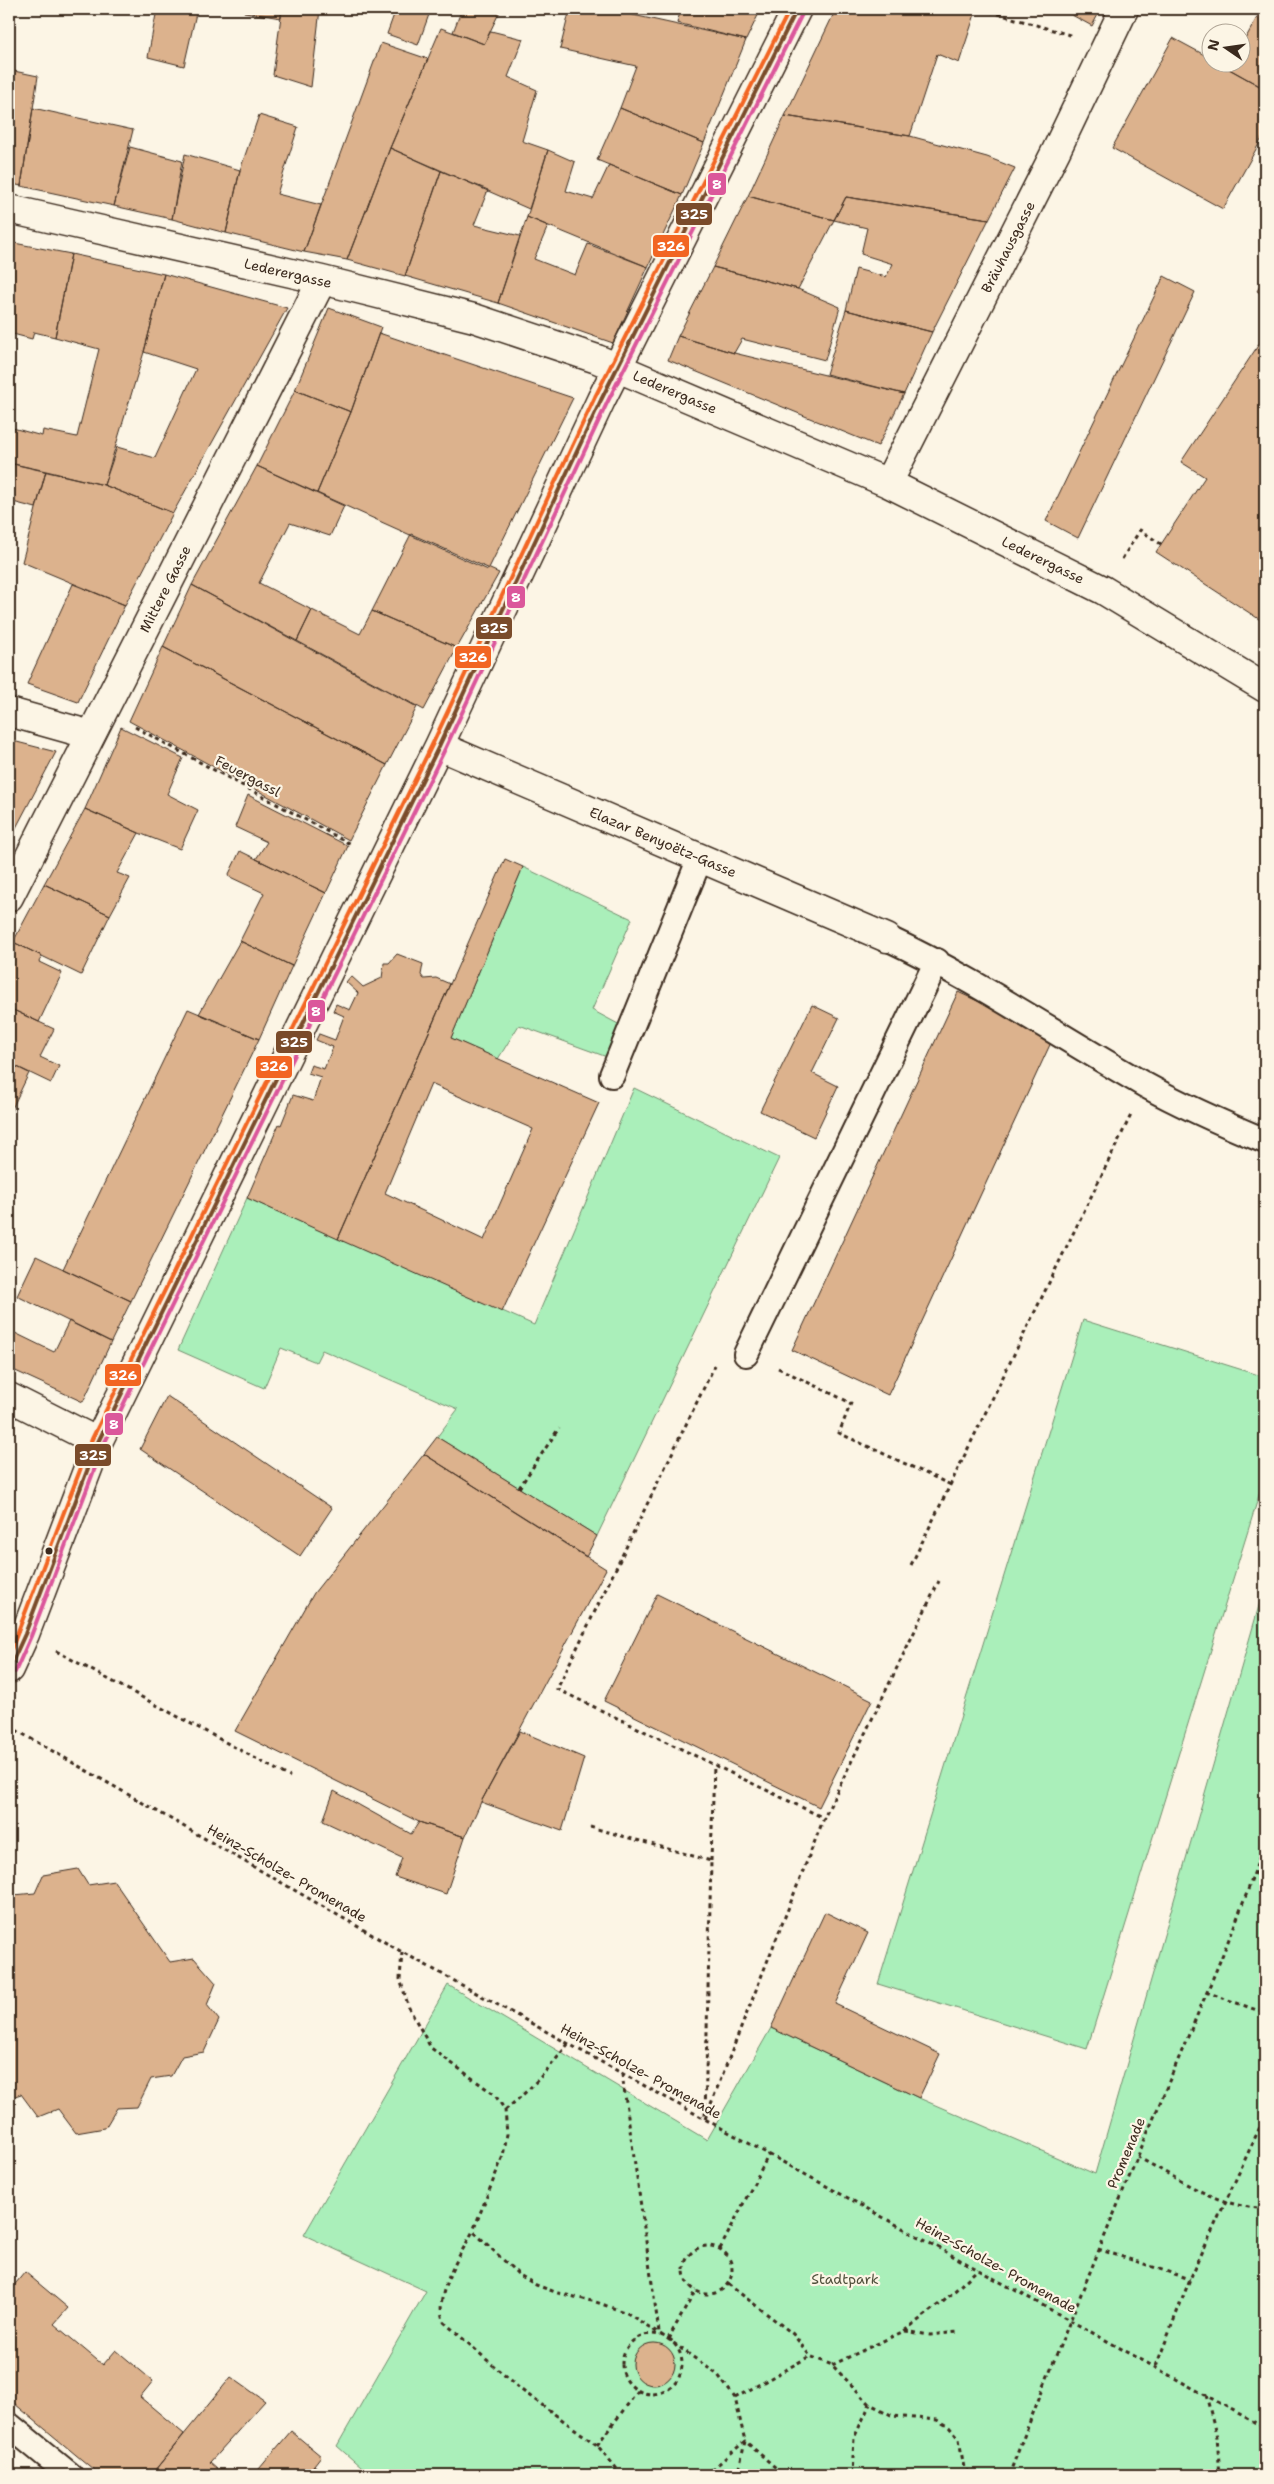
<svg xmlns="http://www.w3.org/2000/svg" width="1274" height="2484" viewBox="0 0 1274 2484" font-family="'Shantell Sans',sans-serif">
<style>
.green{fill:#aaefba;stroke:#728c6c}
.building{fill:#dcb28d;stroke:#3b2a1e;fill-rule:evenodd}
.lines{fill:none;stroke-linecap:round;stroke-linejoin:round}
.service-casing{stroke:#3b2a1e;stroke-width:28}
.minor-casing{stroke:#3b2a1e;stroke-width:31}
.path{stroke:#3b2a1e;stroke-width:3;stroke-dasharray:4 4;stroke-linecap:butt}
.service{stroke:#fcf5e5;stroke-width:24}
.minor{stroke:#fcf5e5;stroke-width:28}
.bus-1-casing{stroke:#fcf5e5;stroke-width:8}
.bus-2-casing{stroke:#fcf5e5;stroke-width:8}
.bus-3-casing{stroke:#fcf5e5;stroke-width:8}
.bus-1{stroke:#7a4b2a;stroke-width:4}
.bus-2{stroke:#db579b;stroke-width:4}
.bus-3{stroke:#f26522;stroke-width:4}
.bus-dot{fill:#3b2a1e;stroke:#fcf5e5;stroke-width:2}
.labels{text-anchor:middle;stroke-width:4.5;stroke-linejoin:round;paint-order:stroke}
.street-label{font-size:14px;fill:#3b2a1e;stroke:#fcf5e5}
.park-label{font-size:14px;fill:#51513d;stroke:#fcf5e5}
.line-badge{stroke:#fcf5e5;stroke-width:2}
.badge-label{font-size:14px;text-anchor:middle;font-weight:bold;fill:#fff}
</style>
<rect width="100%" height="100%" fill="#fcf5e5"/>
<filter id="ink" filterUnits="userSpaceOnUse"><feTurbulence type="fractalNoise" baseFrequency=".02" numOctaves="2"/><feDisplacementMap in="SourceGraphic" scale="10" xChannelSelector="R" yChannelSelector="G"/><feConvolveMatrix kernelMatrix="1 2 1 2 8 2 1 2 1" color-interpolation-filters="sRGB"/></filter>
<g filter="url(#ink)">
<path class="green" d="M523 867 632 919 592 1010 622 1026 607 1057 519 1025 498 1059 451 1038Z
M634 1088 779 1158 597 1536 437 1437 458 1409 322 1350 316 1362 281 1348 264 1388 178 1350 247 1198 534 1325Z
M1083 1320 1265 1377V1476L1087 2049 878 1984Z
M1265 1585V2475H370L337 2446 426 2291 304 2235 448 1985 707 2140 771 2028 919 2098 1095 2174Z"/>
<path class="building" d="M157 9H197L184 66 148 57Z
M244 9H282L281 18 244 12Z
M282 9H320L311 87 273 75Z
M396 9H431L418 45 387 34Z
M462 9H501L484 44 453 32Z
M570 9H606L746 40 704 143 620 108 636 66 560 49Z
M681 9H761L746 40 677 23Z
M836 9H960L975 14 959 63 937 54 910 136 785 116Z
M1061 9H1101L1092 26Z
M1261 10 1265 13V89L1229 69 1232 62H1242V45Z
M441 28 484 44 491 31 523 39 508 77 537 90 522 141 548 150 529 209 390 148Z
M1173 38 1212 59V62H1217L1265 89V133L1223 209 1112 148Z
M381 43 428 59 390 148 347 260 304 252Z
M9 70 38 76 21 186 9 183Z
M33 108 133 130 114 206 21 186Z
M620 108 704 143 682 195 597 160Z
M259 115 298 127 277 194 321 205 304 252 226 233 240 170Z
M785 116 910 136 987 157 1015 168 989 219 846 197 834 220 748 196Z
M130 147 182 161 172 219 114 206Z
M390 148 441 171 405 276 347 260Z
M548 150 575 162 566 191 593 199 609 165 682 195 648 267 527 217Z
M185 154 240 170 226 233 172 219Z
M441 171 488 190 474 225 520 236 498 303 405 276Z
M748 196 834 220 798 289 713 267Z
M846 197 989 219 932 332 846 310 856 269 886 277 893 264 861 254 867 228 834 220Z
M527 217 548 226 534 259 575 275 588 244 648 267 613 343 498 303Z
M9 242 71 254 55 337 34 332 32 339 9 333Z
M71 254 164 274 144 352 104 485 9 463V427L42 436 43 430 77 437 99 349 55 337Z
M713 267 798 289 840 307 825 360 742 339 734 353 678 336Z
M164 274 287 308 173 513 104 485 117 447 155 458 196 369 144 352Z
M1164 276 1195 292 1078 538 1046 521Z
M1265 278V296L1257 291Z
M329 308 381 327 351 412 295 390Z
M846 310 932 332 904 394 826 374Z
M379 333 573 398 488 570 317 493 351 412Z
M1265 335V623L1156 552 1205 477 1181 462Z
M678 336 734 353 904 394 878 446 668 360Z
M295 390 351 412 317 493 257 466Z
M9 463 46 471 36 508 9 501Z
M257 466 344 506 330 536 290 523 259 583 312 610 297 641 192 585Z
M46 471 104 485 173 513 125 605 22 562Z
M411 534 499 573 457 648 372 611Z
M73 584 125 605 78 702 27 684Z
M192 585 417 707 387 765 163 647Z
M312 610 360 634 372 611 457 648 424 710 297 641Z
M163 647 387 765 349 840 129 721Z
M121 727 183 758 167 794 198 810 180 849 139 833 85 809Z
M9 740 56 752 9 841Z
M248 795 348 846 326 893 256 859 267 842 235 827Z
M85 809 139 833 117 873 130 878 110 915 44 884Z
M240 851 326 893 292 966 240 941 264 893 228 876Z
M505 859 523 867 451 1038 599 1103 502 1312 338 1239ZM431 1084 533 1129 484 1240 385 1193Z
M44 884 110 915 81 975 13 942Z
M240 941 292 966 259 1039 199 1014Z
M13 942 42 956 39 962 62 973 39 1022 9 1008V952Z
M397 954 423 964 421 975 424 979 436 978 450 984 338 1239 247 1198 279 1124 281 1125 293 1095 313 1101 321 1077 308 1073 311 1065 324 1069 333 1047 316 1040 319 1034 335 1040 344 1016 333 1011 336 1004 350 1010 358 993 346 982 351 976 363 987 382 978 384 963H389Z
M958 992 1054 1036 888 1395 792 1350Z
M812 1005 839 1018 812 1073 838 1086 814 1137 760 1111Z
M9 1008 54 1029 40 1057 59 1066 51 1083 9 1063Z
M188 1009 259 1039 131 1301 63 1269Z
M9 1063 29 1073 9 1115Z
M36 1256 131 1301 111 1342 17 1296Z
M69 1321 111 1342 83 1402 9 1368V1342L13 1332 54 1352Z
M9 1330 13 1332 9 1342Z
M167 1396 332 1508 300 1556 140 1449Z
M437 1437 597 1536 586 1557 424 1454Z
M424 1454 606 1569 481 1802 465 1837 419 1822 235 1731 314 1593Z
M657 1594 872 1700 819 1807 604 1701Z
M520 1731 584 1758 562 1831 481 1802Z
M334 1791 411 1834 419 1822 465 1837 446 1894 395 1877 402 1858 323 1821Z
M78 1869 88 1885 114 1881 170 1962 194 1958 216 1983 207 2005 219 2020 204 2052 182 2056 171 2076 151 2079 137 2107 117 2108 105 2128 76 2133 58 2109 38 2117 21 2094 9 2098V1909L14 1895 35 1893 43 1875Z
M825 1912 868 1933 835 2004 940 2054 919 2098 771 2028Z
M9 2223 14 2227 9 2234Z
M25 2272 68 2308 54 2324 103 2365 116 2350 153 2381 140 2397 184 2434 151 2475H100L9 2399V2287L11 2289Z
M633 2364a21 21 0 1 1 42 0a21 21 0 1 1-42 0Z
M231 2377 265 2401 210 2462 225 2475H151Z
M291 2431 321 2456 314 2465 306 2475H254Z
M314 2465 326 2475H306Z"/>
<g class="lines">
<defs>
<path id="service" d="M887 938C977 980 1058 1036 1145 1085 1183 1106 1224 1124 1265 1141
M612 1075 700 858
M746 1354 937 961
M9 2425 70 2475"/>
<path id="minor" d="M9 209 322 280 474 318 597 359 888 483 1103 590 1265 688
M888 483 1056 151 1124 9
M9 712 91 735
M439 746 887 938
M9 897 322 280
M9 1397 98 1442
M9 1669 25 1634 98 1442 439 746 601 400 797 9"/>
</defs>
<use href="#service" class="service-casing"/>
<use href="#minor" class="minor-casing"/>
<path class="path" d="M982 9 1073 36
M1122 559 1140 530 1161 544
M135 727 352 845
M715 1365 557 1689 824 1818
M778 1368 851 1403 839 1433 951 1485
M519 1488 559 1428
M911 1565 1131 1115
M56 1651 290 1777
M9 1726 402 1952 1265 2428
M590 1827 711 1861 705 2116
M711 1861 714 1765
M402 1952 400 1979 409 2008 431 2048 495 2095 505 2110 507 2134 503 2156 473 2231
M1206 1992 1265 2013
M622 2074 659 2332
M505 2110C530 2090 549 2069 568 2044
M705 2119 824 1818 939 1581
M1137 2157C1177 2177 1219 2209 1265 2208
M684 2270a24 24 0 1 1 48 0a24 24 0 1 1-48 0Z
M720 2249 769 2154
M1098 2249 1190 2279
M728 2284 793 2334 810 2356 832 2365 870 2404 893 2416 937 2420 949 2427 959 2439 964 2468 971 2475
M905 2331 930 2335 958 2332
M622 2364a30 30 0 1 1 60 0a30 30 0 1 1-60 0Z
M668 2339 696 2290
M832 2365 904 2331 943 2302 978 2269
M1156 2366 1190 2279 1265 2116
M1206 2395 1217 2437 1220 2475
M735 2398 810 2356
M597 2445 638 2391
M622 2475 597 2445 520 2389 444 2322C432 2296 461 2254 473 2231L518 2274 536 2285 558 2293 596 2302 627 2313 668 2339 718 2375 735 2398 745 2441 738 2475
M706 2475 745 2441 784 2475
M852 2475 854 2438 870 2404
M1009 2475C1059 2345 1113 2216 1167 2086 1201 2005 1238 1924 1265 1841"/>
<use href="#service" class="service"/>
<use href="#minor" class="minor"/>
<defs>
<path id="bus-1" d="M9 1669 25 1634 98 1442 439 746 601 400 797 9"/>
<path id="bus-2" d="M15 1672 31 1636 104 1444 445 749 607 403 803 12"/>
<path id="bus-3" d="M9 1655 92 1439 433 743 595 397 790 9"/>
</defs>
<use href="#bus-1" class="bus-1-casing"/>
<use href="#bus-2" class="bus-2-casing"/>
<use href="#bus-3" class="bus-3-casing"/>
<use href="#bus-1" class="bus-1"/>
<use href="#bus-2" class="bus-2"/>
<use href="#bus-3" class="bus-3"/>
</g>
</g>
<circle class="bus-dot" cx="49" cy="1551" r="4.5"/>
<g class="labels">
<g class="street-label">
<text transform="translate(1008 247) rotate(-63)" y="5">Bräuhausgasse</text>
<text transform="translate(288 273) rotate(13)" y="5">Lederergasse</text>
<text transform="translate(675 392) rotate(23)" y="5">Lederergasse</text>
<text transform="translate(1043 560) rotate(26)" y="5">Lederergasse</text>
<text transform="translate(165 589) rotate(-63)" y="5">Mittere Gasse</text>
<text transform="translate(248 776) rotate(28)" y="5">Feuergassl</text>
<text transform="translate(663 842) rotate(23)" y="5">Elazar Benyoëtz-Gasse</text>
<text transform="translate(287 1873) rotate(30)" y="5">Heinz-Scholze- Promenade</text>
<text transform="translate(641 2071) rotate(29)" y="5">Heinz-Scholze- Promenade</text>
<text transform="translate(1126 2153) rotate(-67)" y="5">Promenade</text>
<text transform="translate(996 2265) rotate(29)" y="5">Heinz-Scholze- Promenade</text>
</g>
<g class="park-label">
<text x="845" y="2284">Stadtpark</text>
</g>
</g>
<g class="line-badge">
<rect x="707" y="172" width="20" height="24" rx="5" fill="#db579b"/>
<rect x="675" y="202" width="38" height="24" rx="5" fill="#7a4b2a"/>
<rect x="652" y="234" width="38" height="24" rx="5" fill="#f26522"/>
<rect x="506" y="585" width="20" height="24" rx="5" fill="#db579b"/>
<rect x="475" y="616" width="38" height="24" rx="5" fill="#7a4b2a"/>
<rect x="454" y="645" width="38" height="24" rx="5" fill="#f26522"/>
<rect x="307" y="999" width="19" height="24" rx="5" fill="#db579b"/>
<rect x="275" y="1030" width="38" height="24" rx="5" fill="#7a4b2a"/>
<rect x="255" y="1055" width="38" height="24" rx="5" fill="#f26522"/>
<rect x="104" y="1363" width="38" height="24" rx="5" fill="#f26522"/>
<rect x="104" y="1412" width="20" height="24" rx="5" fill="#db579b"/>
<rect x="74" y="1443" width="38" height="24" rx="5" fill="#7a4b2a"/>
</g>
<g class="badge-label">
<text x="717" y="189">8</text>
<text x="694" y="219">325</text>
<text x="671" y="251">326</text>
<text x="516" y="602">8</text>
<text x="494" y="633">325</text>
<text x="473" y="662">326</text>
<text x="316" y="1016">8</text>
<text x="294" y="1047">325</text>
<text x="274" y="1071">326</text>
<text x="123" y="1380">326</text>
<text x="114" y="1429">8</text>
<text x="93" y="1460">325</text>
</g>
<rect width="1274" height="2484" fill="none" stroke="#fcf5e5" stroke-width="30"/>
<rect x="15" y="15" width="1244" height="2454" fill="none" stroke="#3b2a1e" stroke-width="2" filter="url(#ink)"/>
<g transform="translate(1226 48) rotate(283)"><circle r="24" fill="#fcf5e5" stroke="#afa495"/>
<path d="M0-4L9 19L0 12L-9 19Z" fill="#3b2a1e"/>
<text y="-8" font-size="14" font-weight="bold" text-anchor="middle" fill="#3b2a1e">N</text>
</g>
</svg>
